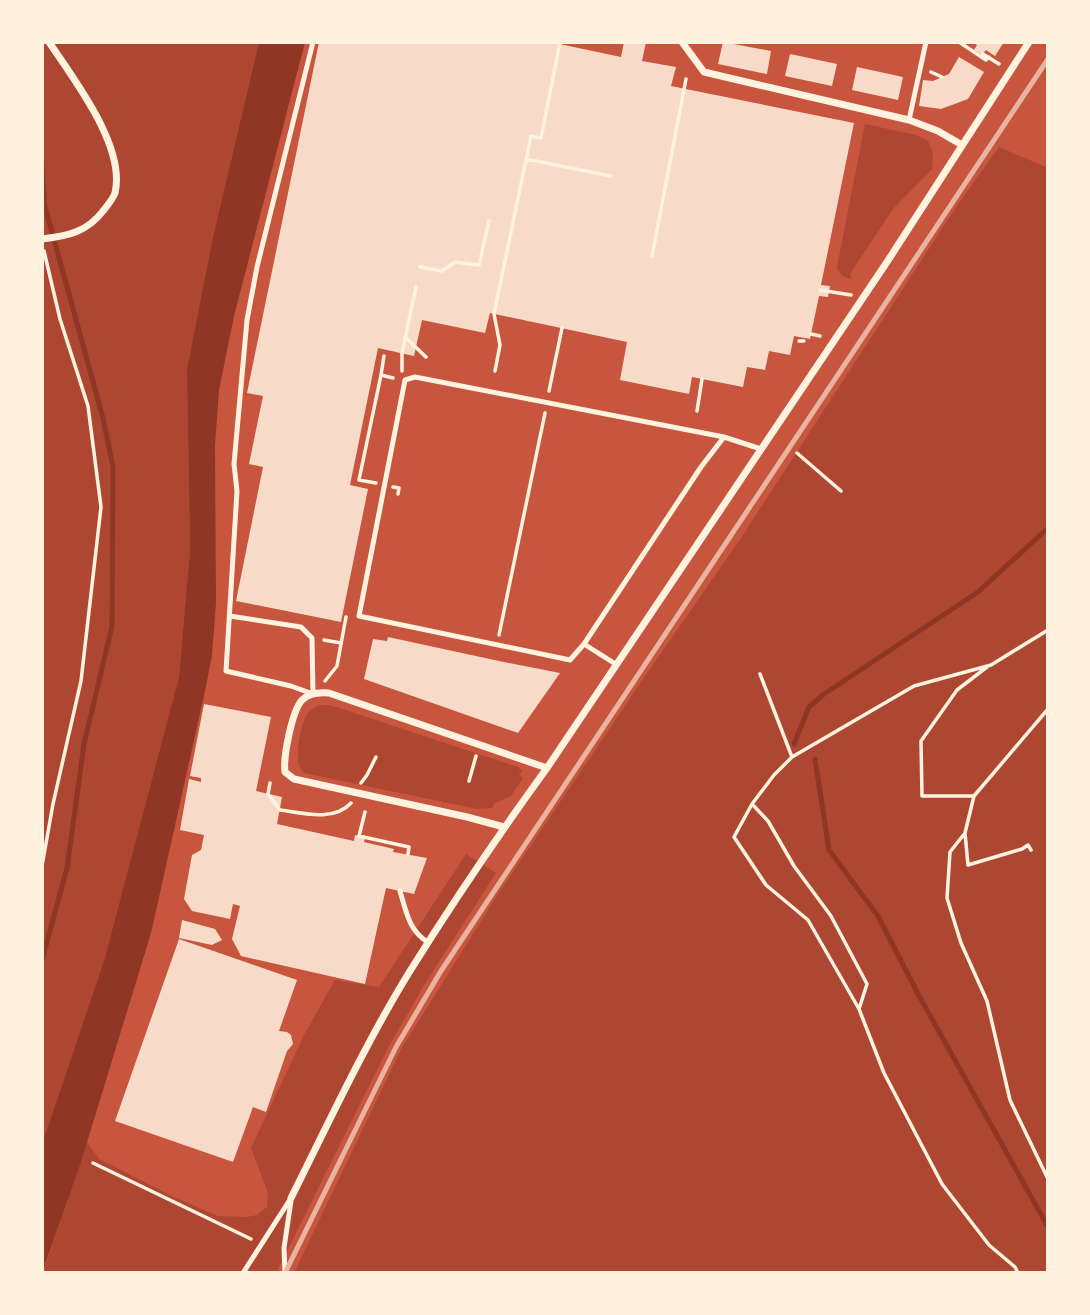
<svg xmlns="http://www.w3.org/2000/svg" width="1090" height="1315" viewBox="0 0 1090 1315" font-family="'IBM Plex Sans',sans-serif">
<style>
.green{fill:#ae4732}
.water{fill:#8f3625}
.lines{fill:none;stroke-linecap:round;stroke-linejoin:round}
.stream{stroke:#8f3625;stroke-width:5}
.building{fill:#f7dbc8}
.path{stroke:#fff3e0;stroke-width:3.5}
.service{stroke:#fff3e0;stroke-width:5}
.minor{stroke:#fff3e0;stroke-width:7}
.rail{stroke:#e9b49f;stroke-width:5}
</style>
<rect width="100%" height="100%" fill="#c8553d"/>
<path class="green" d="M42 42H259L213 237 187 369 190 550 179 677 104 961 42 1144Z
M865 124 916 135 928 141 933 153 932 169 893 209 850 274 852 279 842 276 837 267Z
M999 147 1048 168V1273H294L401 1049 448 974 496 897 645 676 739 541 956 207Z
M319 705H330L518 767 522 771 519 775 523 778 511 796 495 803 492 808 477 809 304 773C292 762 300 730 306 716 309 710 314 708 319 705Z
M466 854 496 873 424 985 388 1048 276 1273H43L87 1142 99 1159 174 1197 218 1216 247 1217 257 1215 267 1207 268 1193 251 1148 305 1033 335 980 379 987Z"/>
<path class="water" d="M259 42H305L234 316 219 390 215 445 216 603 212 655 205 691 151 933 81 1162 42 1273V1144L104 961 179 677 190 550 187 369 213 237Z"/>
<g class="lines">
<path class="stream" d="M42 162 44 203 103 418 113 467 112 626 84 744 67 868 42 960
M794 744 809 707 824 694 978 592 1048 528
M815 759 829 850 878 916 918 994 1048 1227"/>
</g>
<path class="building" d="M319 42H550L621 57 624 42H646L642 61 676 67 671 86 854 123 821 285 830 286 828 297 819 296 810 339 794 336 790 355 769 351 765 370 747 367 743 387 692 377 689 394 620 380 627 342 490 313 485 333 422 320 414 356 378 348 350 485 368 489 341 622 236 601 263 467 249 464 263 396 247 393Z
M723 42 771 51 767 74 718 64Z
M972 42H1004L995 56 986 50 982 55 974 50 977 45Z
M790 54 837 64 832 86 785 76Z
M959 57 984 72 968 99 941 109 919 106 923 80 933 81 949 74Z
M857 67 903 77 898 100 852 90Z
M388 637 499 661 560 673 518 733 364 679 373 639 387 641Z
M204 704 271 717 256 791 282 797 277 824 354 841 355 835 365 837 364 842 394 849 393 852 427 858 414 894 386 888 365 984 241 956 232 939 240 906 233 904 230 919 192 911 184 899 192 855 201 850 204 835 180 830 189 779 201 782V778L190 776Z
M182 920 215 929 222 940 212 945 179 938Z
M179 939 297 980 279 1031 287 1032 291 1035 293 1044 287 1051 266 1112 253 1107 233 1162 115 1121Z"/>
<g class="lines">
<path class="path" d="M959 42 986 60 989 57
M983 54 999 64
M931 72 942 77
M526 159 611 176
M652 256 686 79
M420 267 442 271 455 262 479 265 489 221
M820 290 851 295
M811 334 820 336
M405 337 426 357
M799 341H804
M384 356 381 375 393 378
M402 371V353L416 287
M495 371 500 345 494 314 531 136 541 138 560 42
M549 391 562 328
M697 411 702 379
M797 453 841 491
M376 483 359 480 381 375
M393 487 399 488 398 494
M499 635 545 413
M324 640 341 643
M987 667 957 690 921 741 922 796H974L965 833 968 865 1022 849 1028 845 1031 850
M760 674 792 757
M325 681 337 666 346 617
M469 781 476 756
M270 783 268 794 280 810C302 813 334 822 351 803
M361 783 367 775 376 757
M974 796 1048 709
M753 805 768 821 794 866 831 916 867 984 859 1009
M365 812 359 836 409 847 408 854
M965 833 950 852 947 898 961 943 987 1001 1010 1100 1048 1179
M42 866 53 804 81 681 101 507 88 406 60 319 44 251
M93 1163 251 1239
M1018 1273 1015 1267 989 1245 942 1184 884 1073 859 1009 808 920 766 885 734 837 752 804 774 775 792 757 914 686 991 665 1048 630"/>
<path class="service" d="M909 120 926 42
M415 377 724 437 701 467 584 644 570 660 359 616 405 380Z
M724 437 761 449
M230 616 301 627 312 638 313 694 291 686 226 671 237 491 234 464 247 320 257 267 313 42
M584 644 617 665
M400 891C406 911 409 931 428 942
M243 1273 291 1198
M285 1273 284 1248 291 1201"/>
<path class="minor" d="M682 42 704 72 909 120 938 131 962 145
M42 239C68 236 87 232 103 211 107 206 113 199 115 193 126 146 74 80 49 42
M504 827 467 817 294 779 285 772C283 757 292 711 302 700 309 693 319 692 329 693L547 768
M291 1198C329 1122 365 1044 410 971 453 902 499 834 547 768L887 262 1029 42"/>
<path class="rail" d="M285 1273 396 1047 441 971 1048 59"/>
</g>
<rect width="1090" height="1315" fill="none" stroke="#fff3e0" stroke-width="88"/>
</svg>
